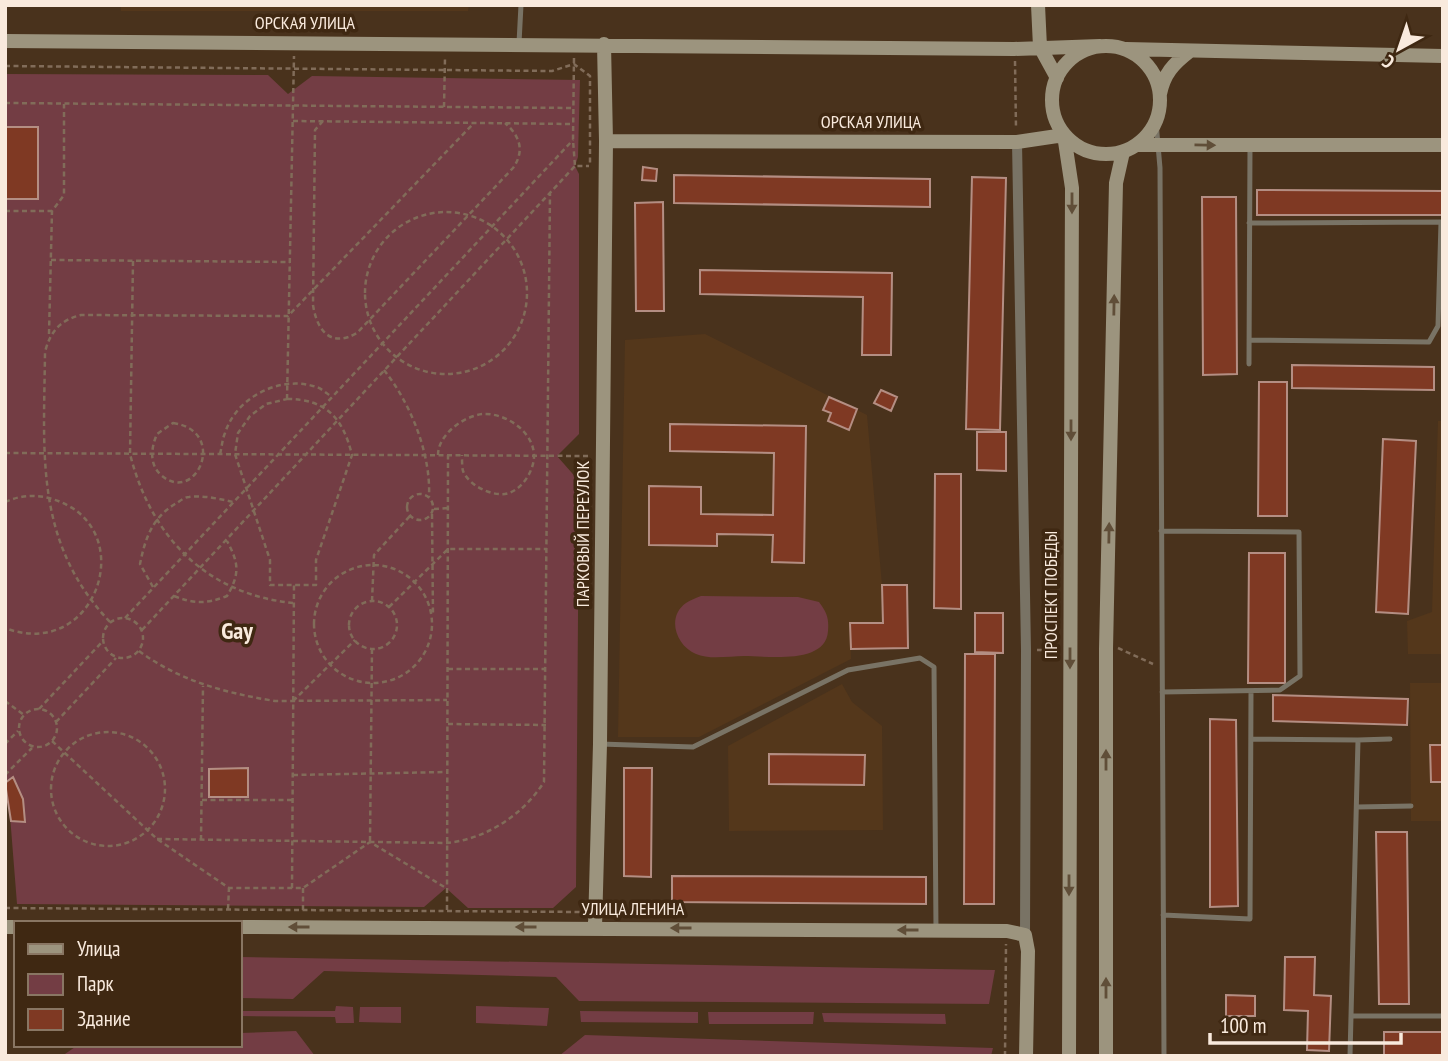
<svg xmlns="http://www.w3.org/2000/svg" width="1448" height="1061" viewBox="0 0 1448 1061" font-family="'PT Sans Narrow',sans-serif">
<style>
.built{fill:#54371b}
.green{fill:#733d44}
.building{fill:#7f3923;stroke:#b48e83;stroke-width:2}
.lines{fill:none;stroke-linecap:round;stroke-linejoin:round}
.path{stroke:#816c59;stroke-width:2.5;stroke-dasharray:5 3.5;stroke-linecap:butt}
.lane{stroke:#797365;stroke-width:5}
.street{stroke:#797365;stroke-width:10}
.secondary{stroke:#9c947e;stroke-width:14}
.oneway{fill:#604e38}
.labels{text-anchor:middle;stroke-width:7;stroke-linejoin:round;paint-order:stroke}
.street-label{font-size:18px;fill:#f9eadd;stroke:#3f2812}
.district-label{font-size:24px;font-weight:bold;fill:#f9eadd;stroke:#3f2812}
</style>
<rect width="100%" height="100%" fill="#49321c"/>
<path class="built" d="M121 5H469L468 11H121Z
M705 334 867 415 882 585 883 623H850L851 659 699 737H618L625 340Z
M1438 421H1443V654H1408L1407 621 1432 612Z
M1410 683H1443V821H1411Z
M842 684 852 702 882 726 883 830 729 831 728 746Z"/>
<path class="green" d="M5 74 268 75 288 94 312 76 580 80 578 157 575 166 579 174V434L557 456 579 481 576 887 553 908H468L446 888 424 907 17 904 9 803 5 793Z
M701 596 798 597 819 602C827 613 829 618 828 631 826 665 767 656 744 656 730 656 709 660 696 654 676 646 666 617 686 603 690 600 696 598 701 596Z
M240 957 995 970 989 1004 579 1001 556 977 324 971 293 999 240 998Z
M336 1006 353 1007 354 1023H336L335 1017 240 1016V1011H335Z
M476 1006 549 1008 547 1026 476 1023Z
M360 1007H401V1023L359 1022Z
M580 1011 698 1012V1023L581 1022Z
M708 1012H814L813 1024H709Z
M822 1013 945 1014 946 1024 824 1022Z
M296 1031 315 1056H62L78 1045H240V1033Z
M585 1035 993 1048 991 1056H559Z"/>
<path class="building" d="M5 127H38V199H5Z
M643 167 657 169 656 181 642 180Z
M674 175 930 179V207L674 203Z
M972 177 1006 178 1000 430 966 429Z
M1257 190 1443 191V215H1257Z
M1202 197H1236L1237 374 1203 375Z
M663 202 664 311H636L635 203Z
M700 270 892 273 891 355H862L863 297 700 294Z
M1292 365 1434 367V390L1292 388Z
M1259 382H1287V516H1258Z
M881 390 897 397 891 411 874 403Z
M829 397 857 409 849 430 828 421 831 413 823 410Z
M670 424 806 426 804 563 772 562 773 535 717 534V546L649 545V486L701 487V514L773 515 774 453 670 451Z
M977 432H1006V471L977 470Z
M1383 439 1416 441 1408 614 1376 612Z
M935 474H961V609L934 608Z
M1249 553H1285V683H1248Z
M882 585H907L908 648 851 649 850 623H883Z
M975 613H1003V653L975 652Z
M965 654H995L994 904H964Z
M1273 695 1408 699 1407 725 1273 721Z
M1210 719 1236 720 1238 906 1210 907Z
M1430 745H1443V782H1431Z
M769 754 865 755 864 785 769 784Z
M248 768V797H209V769Z
M624 768H652L651 877 624 876Z
M13 777 23 799 25 822 11 821 5 783Z
M1376 832H1407L1409 1004H1379Z
M672 876 926 877V904L672 902Z
M1285 957H1315L1314 995 1331 996 1329 1051 1307 1050 1308 1011 1284 1010Z
M1226 995 1255 996V1016H1226Z
M1384 1032H1443V1055H1384Z"/>
<g class="lines">
<path class="path" d="M574 58 573 140 575 166H589
M1015 61 1016 128
M5 66 552 71 574 64 590 76V166
M5 103 573 108
M444 107 445 58
M293 121 573 124
M323 121 315 130 313 305C317 331 331 348 357 333L513 168C525 151 520 136 505 123
M5 211H52
M365 293a81 81 0 1 1 162 0a81 81 0 1 1-162 0Z
M51 260 290 262
M133 261 130 454C151 537 206 594 293 603
M49 334 52 211 64 195V104
M384 370C411 404 431 454 429 497
M287 399C326 399 343 418 352 455L316 560V585H270V560L235 454 238 433 250 416 266 404Z
M287 399 294 56
M173 423C229 431 196 506 161 475 149 464 151 448 157 434Z
M5 453 589 456
M220 454C222 447 222 440 225 433 236 398 278 376 313 386 320 387 326 393 332 397
M438 455C438 435 463 416 483 414 505 413 532 430 534 454 535 468 524 488 509 493 494 498 469 486 463 471 462 467 462 460 462 455
M407 507a13 13 0 1 1 26 0a13 13 0 1 1-26 0Z
M5 502C21 495 36 494 52 499 142 525 98 663 5 628
M434 509 448 508
M432 514 433 615
M314 624a59 59 0 1 1 118 0a59 59 0 1 1-118 0Z
M153 587 140 564C145 539 152 518 175 504 179 502 184 497 189 497 204 495 219 499 233 502
M174 596C194 604 207 604 227 596 240 574 239 563 227 541
M372 601 374 555 410 516
M349 625a24 24 0 1 1 48 0a24 24 0 1 1-48 0Z
M389 607 448 549H547
M103 638a20 20 0 1 1 40 0a20 20 0 1 1-40 0Z
M125 618 573 140
M110 622C34 542 44 454 45 352 50 332 60 320 81 315L288 316 474 123
M142 630 575 166
M1118 648 1153 664
M1037 650H1058
M139 651C180 681 225 693 275 701L447 700
M448 669H546
M5 701 24 715
M293 701 355 640
M19 728a19 19 0 1 1 38 0a19 19 0 1 1-38 0Z
M39 709 102 642
M56 722 116 658
M448 724 546 725
M51 789a57 57 0 1 1 114 0a57 57 0 1 1-114 0Z
M52 741 157 839 229 888H303L370 842 446 888
M5 744 18 731
M5 775 32 748
M293 775 447 772
M202 800H293
M5 825V908
M157 839 447 843C486 839 523 815 544 782L550 193
M201 840 203 686
M370 841 372 648
M292 888 294 585
M5 908 581 912
M228 909 229 888
M303 910V888
M447 910 448 455
M1005 1056 1006 944"/>
<path class="lane" d="M519 43 521 5
M1156 122 1160 168 1164 1056
M1249 340 1429 342 1438 326 1441 222 1249 223
M1249 364 1250 146
M1161 531 1299 532 1300 676 1280 690 1162 692
M1251 739 1358 740 1351 1016
M1358 740 1390 739
M600 744 693 747 848 670 920 658 934 667 936 930
M1357 807 1411 806
M1163 915 1250 919 1251 691
M1350 1056 1351 1016H1443"/>
<path class="street" d="M1017 142 1026 650 1025 935"/>
<path class="secondary" d="M1038 5 1040 47 1057 78
M5 41 1014 49 1100 46
M1052 100a54 54 0 1 1 108 0a54 54 0 1 1-108 0Z
M1126 49 1443 56
M1160 94C1164 74 1173 64 1190 51
M606 141 1017 142 1064 135 1072 188 1069 1056
M1137 145H1443
M5 927H16
M240 927 1007 931 1025 935 1028 951 1026 1056
M595 927 600 744 606 141 604 44
M1106 1056V649L1116 183 1123 152"/>
</g>
<defs><path id="oneway-solid" d="M-6-.8H1V-3.2L6.5 0L1 3.2V.8H-6Z" transform="scale(1.75)"/></defs>
<g class="oneway">
<use href="#oneway-solid" transform="translate(1205 145) rotate(1)"/>
<use href="#oneway-solid" transform="translate(1072 203) rotate(90)"/>
<use href="#oneway-solid" transform="translate(1114 305) rotate(-89)"/>
<use href="#oneway-solid" transform="translate(1071 430) rotate(90)"/>
<use href="#oneway-solid" transform="translate(1109 533) rotate(-89)"/>
<use href="#oneway-solid" transform="translate(1070 658) rotate(90)"/>
<use href="#oneway-solid" transform="translate(1106 760) rotate(-90)"/>
<use href="#oneway-solid" transform="translate(1069 885) rotate(90)"/>
<use href="#oneway-solid" transform="translate(299 927) rotate(-180)"/>
<use href="#oneway-solid" transform="translate(526 927) rotate(-180)"/>
<use href="#oneway-solid" transform="translate(681 928) rotate(-180)"/>
<use href="#oneway-solid" transform="translate(908 930) rotate(-180)"/>
<use href="#oneway-solid" transform="translate(1106 988) rotate(-90)"/>
</g>
<g class="labels">
<g class="street-label">
<text x="305" y="29">ОРСКАЯ УЛИЦА</text>
<text x="871" y="128">ОРСКАЯ УЛИЦА</text>
<text transform="translate(583 534) rotate(-90)" y="6">ПАРКОВЫЙ ПЕРЕУЛОК</text>
<text transform="translate(1051 595) rotate(-90)" y="6">ПРОСПЕКТ ПОБЕДЫ</text>
<text x="633" y="915">УЛИЦА ЛЕНИНА</text>
</g>
<g class="district-label">
<text x="237" y="639">Gay</text>
</g>
</g>
<rect width="1448" height="1061" fill="none" stroke="#f9eadd" stroke-width="14"/>
<rect x="14" y="921" width="228" height="126" fill="#3f2812" stroke="#897663" stroke-width="2"/>
<rect x="28" y="944" width="35" height="10" fill="#9c947e" stroke="#897663" stroke-width="2"/>
<text x="77" y="956" font-size="21" fill="#f9eadd">Улица</text>
<rect x="28" y="974" width="35" height="21" fill="#733d44" stroke="#897663" stroke-width="2"/>
<text x="77" y="991" font-size="21" fill="#f9eadd">Парк</text>
<rect x="28" y="1009" width="35" height="21" fill="#7f3923" stroke="#897663" stroke-width="2"/>
<text x="77" y="1026" font-size="21" fill="#f9eadd">Здание</text>
<g transform="translate(1399 49) rotate(220)" stroke="#3f2812" stroke-width="5" paint-order="stroke">
<path d="M0-5L12 26L0 18L-12 26Z" fill="#f9eadd"/>
<text y="-10" font-size="19" font-weight="bold" text-anchor="middle" fill="#f9eadd">С</text>
</g>
<path d="M1210 1033v10h191v-10" fill="none" stroke="#f9eadd" stroke-width="3.5"/>
<text x="1220" y="1033" font-size="21" fill="#f9eadd" stroke="#3f2812" stroke-width="5" paint-order="stroke">100 m</text>
</svg>
